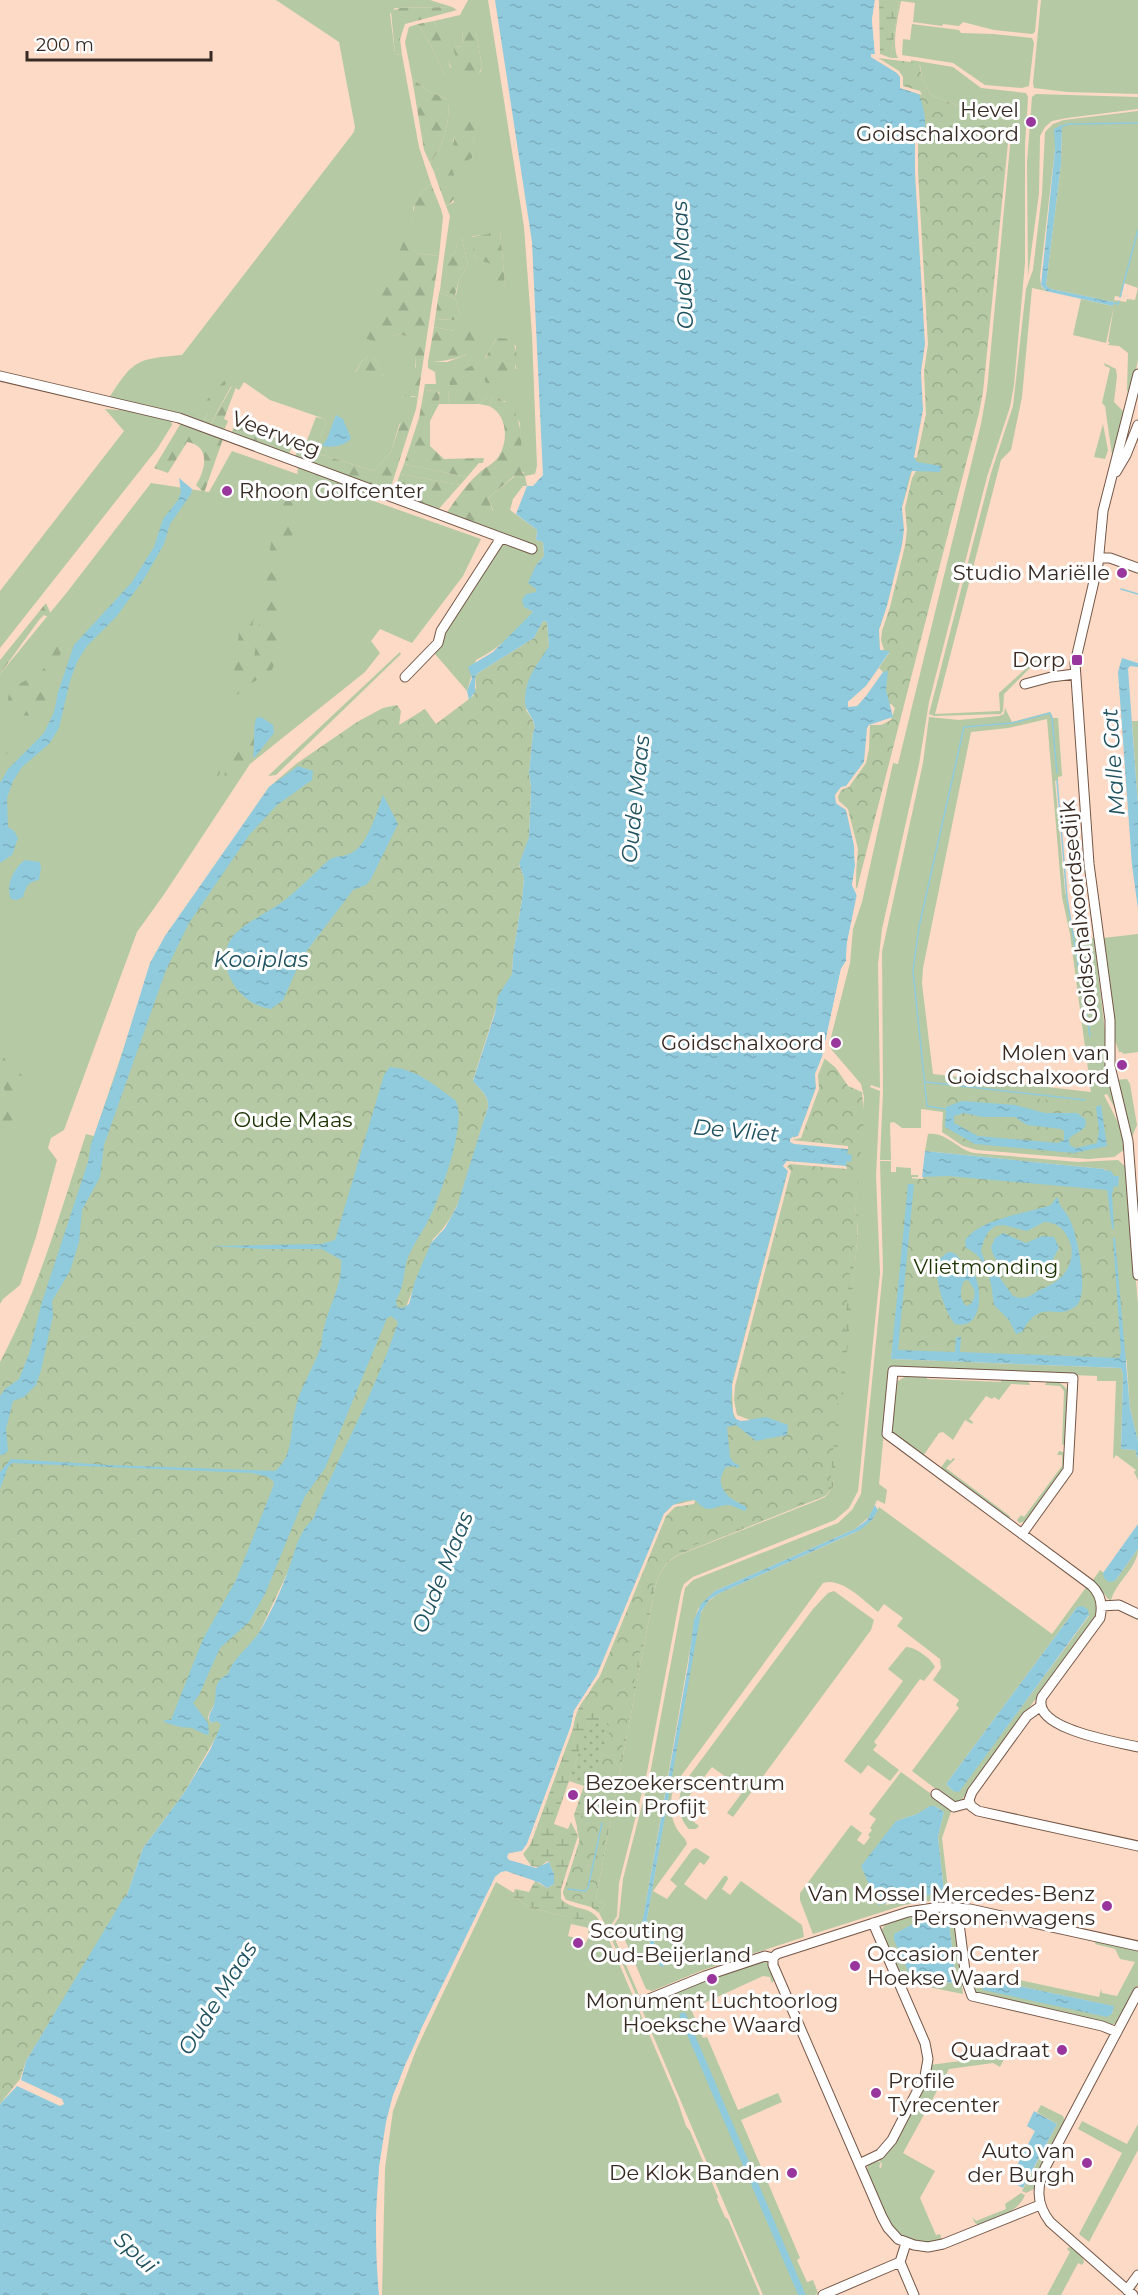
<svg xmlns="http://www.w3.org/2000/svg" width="1138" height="2295" viewBox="0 0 1138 2295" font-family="Montserrat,sans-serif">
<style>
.grass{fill:#b4c9a4;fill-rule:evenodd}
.forest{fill:url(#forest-firs)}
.wetland{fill:url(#wetland-marsh)}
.park{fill:url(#park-crowns)}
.garden{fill:url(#garden-dots)}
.water{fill:url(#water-ripples);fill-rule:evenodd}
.pier{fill:#fcdac6}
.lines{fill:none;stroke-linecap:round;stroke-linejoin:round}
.stream{stroke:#90cbdd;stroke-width:1.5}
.canal{stroke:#90cbdd;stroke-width:7}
.minor-casing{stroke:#755747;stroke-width:11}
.minor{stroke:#fff;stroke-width:9}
.poi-dot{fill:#99369d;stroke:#fff;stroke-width:2}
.labels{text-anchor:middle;stroke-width:6;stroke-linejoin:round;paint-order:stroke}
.poi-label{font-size:21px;fill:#372a23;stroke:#fff;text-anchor:end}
.street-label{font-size:21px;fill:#372a23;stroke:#fff}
.park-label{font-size:21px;fill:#1c3303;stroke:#fff}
.water-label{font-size:22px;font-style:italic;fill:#205260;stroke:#fff}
</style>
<defs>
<pattern id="forest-firs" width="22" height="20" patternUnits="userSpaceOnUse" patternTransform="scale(1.5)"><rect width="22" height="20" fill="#b4c9a4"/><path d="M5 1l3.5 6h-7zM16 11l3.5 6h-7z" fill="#9bad8d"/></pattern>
<pattern id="wetland-marsh" width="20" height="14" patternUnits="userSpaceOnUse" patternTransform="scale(1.5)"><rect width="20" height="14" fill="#b4c9a4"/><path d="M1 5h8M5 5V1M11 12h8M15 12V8" fill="none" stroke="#9bad8d"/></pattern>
<pattern id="park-crowns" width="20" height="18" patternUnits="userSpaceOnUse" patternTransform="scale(1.5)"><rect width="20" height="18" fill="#b4c9a4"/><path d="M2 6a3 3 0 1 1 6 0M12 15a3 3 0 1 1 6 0" fill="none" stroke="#9bad8d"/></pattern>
<pattern id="garden-dots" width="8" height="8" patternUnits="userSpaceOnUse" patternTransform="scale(1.5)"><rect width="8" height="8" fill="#b4c9a4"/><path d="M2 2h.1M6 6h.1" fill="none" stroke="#9bad8d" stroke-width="1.8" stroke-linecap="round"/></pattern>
<pattern id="water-ripples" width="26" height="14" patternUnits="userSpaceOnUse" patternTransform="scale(1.5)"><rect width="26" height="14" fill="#90cbdd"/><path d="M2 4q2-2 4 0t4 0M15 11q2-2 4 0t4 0" fill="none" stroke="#7daebd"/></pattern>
</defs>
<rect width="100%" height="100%" fill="#fcdac6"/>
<path class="grass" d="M276 0H430L452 7 395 8 390 14 395 54 402 55 419 147 431 184 421 193 413 208 414 214 411 223 433 208 441 209 443 217 439 256 415 253 414 250 377 342C383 340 390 336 396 335 426 332 413 380 411 397L418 396 416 409H409L399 425 391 452 374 471 320 454 317 446 326 422 325 419 270 400 244 382 239 390 232 386 230 388 209 427 202 424 208 414 190 419 109 398C134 359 137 359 182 355L354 132 355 127 339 42ZM368 357H374L383 376 355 372 362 361Z
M468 0H488L524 227 532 335 537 466 535 474 525 476 527 486H523L513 499 510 510 537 530 536 540 543 542 544 556 536 565V592L524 607 533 612C517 632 498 649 476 660L467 691 435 654 438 637 502 539 491 532 493 510 488 498 515 476 522 478 524 473 521 471 520 423 505 401 503 402 498 397H493L489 406 479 404 487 397 448 390 449 404H439L440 393 436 391 424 390 425 384H436L435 372 428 368V362H447L466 355 455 331 434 327 435 319 454 320 460 316 455 298 439 293 440 290 456 295 459 280 468 265 462 238 457 243 456 251 449 257H444L450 216 446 206 454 202 441 165 434 172 430 163C445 144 449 123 449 100L428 91 412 78 405 42 409 27 418 24 432 48 444 74 451 67 439 38 434 21 460 15ZM462 30 476 31 482 67 480 73 453 46 463 47ZM457 130 475 137 472 158 453 141ZM500 230 505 284 502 286 496 279 495 266 492 263 475 259 472 236 489 235ZM496 339 516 346V369L485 358Z
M899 0H1038L1035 32 1032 34 994 30 963 22 959 26 943 24 942 26 913 22 915 3 901 1C898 16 891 46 898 58H891Z
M1041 0H1138V94L1067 92 1034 88 1033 83Z
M912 24 959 30 961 33 993 34 1032 38 1034 43 1029 86 1022 88 985 85 953 63 902 55 903 39 910 40Z
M911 60 953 67 981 88 1026 93 1028 97 1025 145V263L1014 385 1010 407 987 477 929 702 919 764 882 929 878 964 880 1088 871 1085 870 1087 880 1091 876 1176 880 1273 858 1491 849 1508 835 1520 693 1577 684 1584 681 1592 647 1772 619 1883 617 1916 608 1930 599 1913 605 1905 596 1898 653 1598C657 1579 661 1564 679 1555L816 1501 825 1497 833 1487 857 1242 858 1224 855 1215 864 1097 861 1084 831 1049 830 1041 850 963 853 929 862 902 893 763 898 764 981 424 987 390 1011 135V131L962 107 931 95 922 78 920 65 911 63Z
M1036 94 1138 97V109L1067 118 1052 121 1045 127 1040 136 1039 193 1028 276 1027 163 1032 97Z
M1138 111V360L1131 392 1127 391 1128 353 1119 346 1108 345 1110 342H1108L1114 306 1106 343 1073 335 1081 299 1113 306 1114 302 1051 289 1046 285 1061 164 1062 125 1055 130V149L1040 277 1041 286 1046 291 1032 288 1022 397 1011 450 1001 460 935 714 1000 711 999 693 1042 654H1044L1004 694 1003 711 1001 714 934 716 929 714 936 687 991 473 1013 406 1026 289 1033 270 1042 193 1045 132 1053 124 1064 120ZM1124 283 1138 288 1135 300 1127 299 1126 302 1114 300 1115 296 1121 297Z
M1104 363 1116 369 1117 376 1114 402 1125 413 1115 456 1112 455 1105 406 1102 403 1110 368 1105 366Z
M105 409 135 411 171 419 172 425 157 449 0 648V591L124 431Z
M1103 424 1108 450 1105 459 1094 457Z
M232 451 481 539 463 576 412 643 380 629 371 641 380 653 365 672 250 764 165 893 137 932 64 1130 51 1138 48 1148 57 1160 36 1237 20 1285 3 1299 0 1304V674L68 591 151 483 209 492Z
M404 464 467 477 460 485 400 474Z
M400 652 401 654 276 775 268 776Z
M1005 708 1012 722 1050 712 1053 718H1058L1062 776 1058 777V780L1055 781 1065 891 1073 931 1081 930 1083 940 1094 938 1105 1031 1107 1033 1120 1118 1107 1094 1104 1095 1123 1132 1124 1150 1114 1157 1088 1159 977 1150 963 1146 942 1132 943 1112 921 1109V1128H902L894 1122 890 1123 891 1160H880L883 1091 882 952 923 763 929 717 959 720 999 716 1004 714ZM1047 719 1062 897 1070 934 1091 1092 933 1074 922 984 923 968 971 732 1008 728Z
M1132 721H1138V805Z
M1138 934V1052L1123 1054 1122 1052H1119L1113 1034 1110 982 1103 938Z
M1127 1079 1130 1084 1137 1125 1130 1142 1115 1080Z
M928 1134C945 1131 957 1149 974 1153L1078 1162 1118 1160 1126 1167 1138 1304V1441L1130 1408 1123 1312 902 1297 1112 1189 1113 1176 1104 1169 925 1151Z
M880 1161H891V1172H896V1167L911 1168V1175H918V1177H912L891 1359 1121 1368 1123 1374 1121 1449 1135 1450 1138 1459V1480L1134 1472 1136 1470 1116 1455 1113 1459 1116 1381H1097V1376L890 1368 879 1484 887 1490 885 1504 877 1500 870 1516 855 1529 715 1591 698 1609 696 1615 642 1925 659 1965 664 1966 648 1927 647 1919 699 1617 706 1603 718 1594 856 1532 872 1520 879 1507 1052 1634 1087 1586 1097 1602 1095 1618 960 1802H953L912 1771 959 1708 956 1705 959 1700 933 1680 941 1668 940 1659 897 1626 903 1618 884 1604 878 1612C864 1601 842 1577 823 1583L675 1784C669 1800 669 1818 679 1832 683 1837 686 1839 687 1844L653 1891 667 1899 677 1886 670 1880 692 1850 696 1848 710 1857 704 1865 700 1862 684 1884 706 1900 724 1876H727L728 1879 722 1889 730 1895 741 1881 802 1925 804 1937 703 1970 652 1991 646 1989 622 1933 614 1937 639 1995 643 1994 637 1997 609 1933 619 1917 623 1879 650 1774 685 1588 693 1580 838 1523 852 1510 861 1494 883 1270ZM1077 1607 1089 1616 959 1791H953L946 1784Z
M908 1375 927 1376V1379L1001 1382V1379L1028 1381 1030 1385 1011 1384 999 1400 994 1397 992 1399 986 1396 969 1419 973 1422 972 1424 965 1420 953 1440 943 1432 939 1433 923 1456 894 1434 892 1430 896 1382Z
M1047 1381H1058L1068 1390 1067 1443 1062 1445 1064 1391 1060 1386 1045 1385Z
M1059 1451 1066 1453V1465L1027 1521 1019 1523 1017 1520 1021 1515 1024 1517 1062 1466V1455H1057Z
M953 1458 955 1459 946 1468 1011 1517 1006 1518 940 1469 947 1459 951 1461Z
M1138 1549C1138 1567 1116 1582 1111 1600L1108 1599 1093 1580 1100 1570 1115 1581Z
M834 1591 874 1620 871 1630 733 1817 727 1813 744 1790 712 1767 686 1800 689 1818 699 1826 696 1829H689C677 1817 677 1797 684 1783L813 1609 828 1593Z
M906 1647C915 1647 931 1658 935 1667L924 1681 920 1679 874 1742 877 1745 873 1750 899 1770 890 1781 868 1765 861 1774 844 1761 903 1681 888 1669Z
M901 1772 952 1809 942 1838 949 1898 904 1905 813 1934 800 1900V1893L851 1825 862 1833 857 1840 864 1845 870 1837 868 1835 872 1830 870 1828 876 1819 869 1814ZM935 1806 944 1812 938 1837 944 1891 886 1905 896 1821 917 1814Z
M496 1882 514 1893 512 1897 519 1899 527 1907 598 1924 600 1928 588 1934 589 1928 571 1924 568 1936 576 1938 575 1940 586 1943 588 1938 601 1931 606 1933 678 2102 686 2126 690 2131 718 2197 717 2199 725 2217 728 2219 760 2295H382L385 2168 393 2111 416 2050Z
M937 1911H948L955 1919 963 1994 903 1982 881 1933C883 1916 922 1913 937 1911ZM948 1916 956 1978 951 1983 909 1973 894 1934 916 1923Z
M1096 1940 1138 1949V1985L1117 2023 1110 2025 980 1996 972 1990 969 1972 972 1970 1099 1997 1101 1989 1102 1993 1117 1996 1135 1962 1120 1959 1115 1949 1095 1944ZM985 1979 1113 2006 1112 2014 980 1985V1982Z
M763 1959 769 1963 775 1979 772 1983 770 1977 763 1976 691 2009 703 2038 707 2037 738 2110 778 2093 782 2102 741 2120 800 2258 797 2260 807 2282 813 2280 818 2293 815 2295H763L643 2012V2004L704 1978 707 1984 718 1978 717 1974Z
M1006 2055 1000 2067 993 2063 949 2069 903 2153 935 2171 920 2198 936 2235 940 2234 942 2240C892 2256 881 2205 866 2170L868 2166 875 2160 881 2163 879 2167 881 2168 882 2163 877 2160 930 2065Z
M1041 2105 1063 2116 1065 2122 1039 2170 1034 2189 1026 2193 1022 2191 1057 2124 1037 2112Z
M1082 2121 1127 2144 1138 2124V2150L1089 2242 1079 2234 1122 2153 1078 2129Z
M1021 2193 1025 2195C1018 2213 995 2218 979 2225L975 2223 972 2217 976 2221 1006 2209 1005 2204Z
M1069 2247C1076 2248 1083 2255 1084 2262L1082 2265 1078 2263 1061 2295H1047L1070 2252 1067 2249Z"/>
<path class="forest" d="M452 7 457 10 405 24 400 39 402 55 395 54 391 11 400 8Z
M434 21C438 36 453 62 450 76L444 74 432 48 418 24Z
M466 25 476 31 482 67 478 75 460 74 453 46 463 47 462 30Z
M412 78 428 91 449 100C449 123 445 144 430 163L424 150Z
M460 105C481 109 475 143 472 158L464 162 453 159C452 140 458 123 460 105Z
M448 157C453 173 465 196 446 206L434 172Z
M431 184 441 209H433L411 224 415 203 421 193Z
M494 220 497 221 500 230 505 284 502 286H499C488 262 506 268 475 259L471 237 489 234 492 222Z
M407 233 417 236 414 250 415 253 439 256 418 396H405L411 370 416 367C415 353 415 333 396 335 390 336 384 341 378 342 374 342 368 339 364 338Z
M462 238 468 265 459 280 455 295 440 290 444 257H449L456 251 457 239Z
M439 293 455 298 460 316 454 320 435 319Z
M434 327 455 331 463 329 479 335C485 356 443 362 428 362Z
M497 338 510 339C521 349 515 370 512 383H486C478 368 488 352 497 338Z
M368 357H374L383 375 373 382 358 380 355 373 362 361Z
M479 362 478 376 479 384 450 385 448 373 459 372Z
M233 371 202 424 190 419Z
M232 386 236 387 224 419 228 421 223 432 209 427Z
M424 390 436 391 440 394 439 404 430 421V446L444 459 484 458 483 463H479L467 477 404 464 419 418Z
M448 390H485L487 391V397L479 404H449Z
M493 397H498L503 402H507C525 418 521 449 521 471L525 476 522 478 514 476 488 498 497 522 491 532 445 515C455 501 465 486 478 474 485 467 494 464 499 456 509 440 507 414 489 406Z
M409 409H416L389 493 294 458 299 448H304L316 417 325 419 326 422 317 446 320 454 374 471 391 452 404 412Z
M181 423 223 439 204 493 196 485C205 471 212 446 187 442L168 473 154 468Z
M235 423 293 444 288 456 231 435Z
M298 466 365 491 364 495 351 491 328 495 319 491 309 478H304L297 503 291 545H282L278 566 267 568 273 530 277 526 283 498 296 494Z
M400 474 460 485 437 511 393 494Z
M267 570 280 577 277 597 279 602 280 627 276 659 272 670 252 683 251 678Z
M46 603 53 619 44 615 39 620 0 674V660Z
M254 614 244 691 231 698 239 632Z
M56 626 62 641 61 652 50 682 47 702 33 727 17 742 0 761V751L37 695 36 693 12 704 8 702C7 681 34 682 44 668 51 658 49 645 48 635Z
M255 725C258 759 247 763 225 784L223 782 231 745Z
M222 757 218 783 211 787 206 769Z
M0 1048 7 1064 22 1075 26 1092C22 1098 19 1104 17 1111 13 1122 17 1131 3 1135L0 1132C0 1114 11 1095 0 1079Z"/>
<path class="wetland" d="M879 0H899L891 58 880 54Z
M858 1214 857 1242 842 1408 833 1487 825 1496 678 1555C661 1564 657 1579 653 1598L596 1898 605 1905 599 1913 591 1907 566 1900 563 1893 580 1839 574 1815 575 1812 581 1814 611 1726 590 1721 554 1824 568 1829 571 1822 578 1836 561 1889V1899C575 1913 592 1902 603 1927L600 1928 597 1924 527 1907 519 1899 512 1897 515 1889 529 1892 535 1881 547 1888 554 1884V1874L549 1862 547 1861 540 1867 531 1866 523 1854 532 1840 573 1728C576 1711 581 1699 595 1688L656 1547 855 1215Z"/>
<path class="park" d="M869 57 919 63 922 78 931 95 962 107 967 105 1005 127 1009 133 983 392 979 413 855 896C859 861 854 824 834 795L870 725H881L891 720 895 708 891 704 851 707 849 703 867 685 889 653 848 651Z
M543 621 547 622 549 646 526 710C531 718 537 723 533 732L529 773 531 787 529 838 519 865 524 878 522 899 513 955 512 974 497 1005 473 1080C479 1090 489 1095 488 1107 475 1149 466 1210 433 1239L366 1407 259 1633 236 1666 209 1714 208 1718 211 1723 221 1719 224 1723 184 1793 143 1848 127 1895 26 2061 20 2079 0 2104V1362C39 1289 60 1213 86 1134L94 1136 156 953 269 787 296 764 357 722 383 708 397 705 401 711 399 725 425 709 436 724 473 696 476 687 475 677 478 673 534 638Z
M823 1057 836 1068 848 1086 862 1092 864 1118 830 1485 826 1493 818 1498 681 1550C663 1563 656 1575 650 1595L596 1893 589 1906 569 1900 564 1896 563 1892 580 1844 577 1829 614 1716 582 1710 662 1519 727 1394 792 1141 812 1075Z
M947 1088 1092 1105 1103 1104 1109 1148 1072 1154 971 1146 943 1130Z
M924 1175H950L1126 1190 1119 1231 1115 1238 1119 1280 1121 1282 1127 1360 888 1351 907 1178 923 1179Z"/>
<path class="garden" d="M590 1720 611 1726 581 1814 575 1812 584 1786 569 1781Z"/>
<path class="water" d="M495 0H875L872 20 875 54 871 57 897 73 900 77V88L919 94C923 106 928 122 923 134L917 137 915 143V172L925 344 921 372 923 410 914 457 917 462 941 466 940 472 912 471 910 474 902 508 904 530 902 545 887 606 879 630 880 650 890 651 866 686 848 702 857 706 883 672 888 671 886 690 893 717 869 725 864 762 845 787H841L835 795 837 804 846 810 854 845 855 866 852 885 857 894 847 943 846 961 841 969 822 1057 815 1074 816 1088 798 1136 792 1137 790 1142 848 1149 847 1154 852 1155 851 1162 847 1161 846 1166 787 1161 783 1166 788 1170 733 1379 731 1400 734 1417 741 1421 766 1417 788 1425 787 1435 756 1441 736 1425 727 1427 730 1457 733 1462 740 1466 738 1468 733 1466 726 1467C712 1486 729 1500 746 1506V1511C739 1510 733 1504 726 1505 712 1507 708 1515 695 1500 681 1500 673 1504 664 1514L597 1675 574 1711 571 1726 527 1844 522 1851 507 1855 523 1864 536 1868 549 1862 554 1874V1884L547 1888 540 1883 506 1872 496 1876 405 2065C376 2138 372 2217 379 2295H0V2104L17 2086 60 2106 64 2104 62 2099 21 2080 26 2061 123 1899 127 1895 143 1848 184 1793 210 1750 221 1725 217 1721 211 1723 209 1719C209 1713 212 1711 214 1705 218 1692 211 1683 228 1674 234 1656 250 1647 260 1631 271 1612 282 1589 289 1568 296 1549 298 1533 313 1519 340 1452 376 1391 398 1322L391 1316 387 1318 325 1468 305 1496 265 1594 249 1622 220 1648 199 1695 193 1703 208 1723 209 1734 206 1735 192 1728 180 1727 164 1722 165 1720H171L203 1639 236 1580 273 1487 274 1482 268 1477 252 1473 12 1463 8 1467 0 1489V1472L11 1459 109 1465 275 1471C293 1457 290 1435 294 1415 298 1390 313 1370 321 1346 322 1340 322 1334 324 1328 329 1305 343 1284 341 1260L322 1249H264L210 1246 321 1244 335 1240 384 1075 390 1067C419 1070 432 1084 455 1100 469 1119 439 1199 429 1219 422 1233 412 1246 407 1260 403 1274 404 1288 396 1300L397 1307 403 1308 409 1304 415 1281 431 1243 445 1228 457 1206 488 1107C489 1095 480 1090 473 1081L495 1013 498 996 512 974 513 955 522 899 524 878 519 864 529 837 531 787 529 773 533 732C539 720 525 714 525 702 525 676 538 665 549 646L547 622 543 621 534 638 478 673 475 677V692L469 700 467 691 472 678 468 667 493 652 533 612 524 607 522 600 526 594 536 592V589L528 583 536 565 544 556 543 542 536 540 537 530 516 514 527 486H533L543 475 532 242Z
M1062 125 1061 164 1046 285 1051 289 1114 302 1113 306 1046 291 1041 285 1055 149 1054 129Z
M336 415 343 419 351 438C345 446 332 448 322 446L327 439Z
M179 478 192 489 191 494 170 524 164 544 144 579 116 617 87 646 77 662 70 681 59 728 49 744 22 767 13 781 7 798 8 827 14 831 18 838 12 855 0 863V783L8 769 44 733 54 712 58 692 74 645 132 582 154 547 163 519 178 500 181 492Z
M1122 658 1138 663V667L1130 666 1128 669 1138 805V909L1132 865 1118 672Z
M261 717 273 725 274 733 255 757H253C255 745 253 727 256 718Z
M298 766 313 771 312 780 277 805 250 834 189 923 166 970 104 1145 100 1177 82 1210 79 1242 70 1271 52 1301 53 1316 41 1370 36 1385 24 1397 13 1401 6 1429 8 1451 3 1455H0V1396L5 1389 19 1379 29 1354 41 1305 88 1162 91 1144 116 1073 150 963 165 936 269 787Z
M383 795 398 824 371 879 366 885 353 890 302 957 283 1000 271 1009C238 1006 210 960 235 934 249 920 269 912 285 900 300 888 314 873 329 860 337 854 347 859 358 848 370 837 377 811 383 795Z
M25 860 40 862 41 868 39 880C28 882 26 886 23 897L17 900 11 899C5 885 14 868 25 860Z
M962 1101 1015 1105 1045 1113H1077L1085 1119C1089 1131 1076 1131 1069 1139L1070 1145 1076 1148 1097 1143 1099 1131 1096 1107 1101 1105 1107 1146 1074 1153 975 1144 945 1127 946 1107ZM964 1113 982 1117H1015L1027 1125 1061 1129 1064 1131V1140L1058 1143 978 1136 954 1123V1116Z
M925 1151 1104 1169V1170L1111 1171 1114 1176H1119L1118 1187 1114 1186 1112 1195 1114 1229H1112L1107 1190 948 1176 922 1177Z
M908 1184H914L898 1350 955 1352 956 1337H961L960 1352 1119 1358 1121 1352 1113 1238H1115L1130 1408 1138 1441V1459L1135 1450 1121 1449 1123 1374 1121 1368 891 1359Z
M1056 1198H1058C1059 1207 1065 1210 1069 1218 1077 1232 1090 1295 1076 1306 1054 1323 1043 1295 1022 1332L1016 1334 1009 1320 994 1305C991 1283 989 1258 966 1248L965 1241C978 1219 1028 1213 1051 1205ZM1044 1222C1055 1222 1062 1227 1067 1236 1078 1253 1069 1275 1052 1284 1047 1287 1043 1288 1039 1290 1029 1297 1025 1300 1013 1296L1000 1278 985 1263 981 1250 984 1240 988 1232 995 1226 1003 1225 1027 1231Z
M1003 1233 1026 1243 1042 1236 1054 1237 1059 1248 1053 1259 1051 1269 1039 1276C1035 1274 1031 1270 1026 1269 1010 1265 994 1267 991 1247L995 1238Z
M948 1252C955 1252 955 1254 960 1259 963 1262 968 1264 971 1268 983 1283 985 1331 955 1324 944 1311 934 1277 937 1261ZM968 1280C975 1289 977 1294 971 1304L966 1306C959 1299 960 1289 964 1281Z
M875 1505 878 1510 872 1520 860 1530 718 1594 709 1600 701 1612 647 1919 648 1927 664 1967 660 1966 642 1924 688 1666 694 1620 701 1604 715 1591 855 1529 867 1520Z
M1138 1524V1549L1115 1581 1109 1582 1104 1578 1103 1573Z
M1083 1606 1088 1610 1089 1615 959 1792 953 1791 946 1784 1077 1607Z
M930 1806H935L944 1812 938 1837 944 1891 941 1894 919 1896 878 1905 861 1866 896 1821 917 1814Z
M948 1915 956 1980 951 1983 909 1973 894 1940V1934L915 1923Z
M985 1979 1114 2006 1112 2014 1107 2017 983 1990 980 1984Z
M1034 2111 1057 2124 1023 2188 1011 2182 1012 2175 1035 2131 1027 2126Z"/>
<path class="pier" d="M875 0H878L875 20 877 57 899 71 903 77V86L920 91 922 95 900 88V77L897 73 871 57V54H875L872 20Z
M922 135 918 141V172L928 344 924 372 926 414 917 457 914 458 923 410 921 372 925 344 915 172V140Z
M912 471H916L912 478 905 508 907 530 905 546 890 607 882 631 881 640 884 650H880L879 630 887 606 902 545 904 530 902 508Z
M879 668 883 672 866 696 857 706 848 707V702L866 686Z
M870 724 869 749 866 763 849 787 841 790 838 797 839 801 848 809 858 849 855 885 860 895 850 943 849 962 844 970 825 1058 818 1075 819 1089 801 1138 792 1140 848 1146V1149L794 1144 790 1142V1139L798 1136 816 1088 815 1074 822 1057 841 969 846 961 847 943 857 896 852 885 855 866 854 845 846 810 836 803 835 795 841 787 846 786 864 762 867 728Z
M787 1161 846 1166 847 1169 790 1164 787 1167 791 1171 735 1386 734 1400 737 1415 750 1420 741 1421 736 1419 733 1412 732 1385 788 1171 783 1166Z
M695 1500 694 1504 675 1507 666 1516 600 1676 576 1711 573 1728 530 1845 523 1854 510 1856 528 1862 531 1866 509 1860 507 1857 509 1853 522 1851 527 1844 571 1726 574 1711 597 1675 664 1514 673 1505Z
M501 1872 506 1871 535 1881 534 1884 505 1874 497 1879 425 2028 396 2096 389 2123 382 2167 380 2236 382 2295H379L377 2236 379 2167 386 2122 393 2095 422 2027 495 1877Z"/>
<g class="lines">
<path class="stream" d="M1060 127 1069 124 1138 123
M1120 297 1138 230
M1114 303 1118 304 1119 301
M1121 589 1138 594
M1057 780 1067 898 1090 1036
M926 1082 1085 1100
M945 1109 927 1106 913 971 919 927 964 727 1012 723 1050 713 1052 718 1057 773
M568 1889 585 1891 588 1888 602 1823"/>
<path class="canal" d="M683 2016 802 2295"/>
<defs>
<path id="minor" d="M1138 374 1103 511 1098 564 1075 663 1089 864 1110 1020V1066L1128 1141 1138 1275
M0 376 179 418 532 549
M1116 472 1126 455 1138 425
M1099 558H1110L1138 568
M405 677 438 643 441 631 501 538
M1025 684 1051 677 1075 674
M1022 1534 1068 1470 1073 1378 893 1371 887 1434 1091 1585C1101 1594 1103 1605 1100 1618L1042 1697C1030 1729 1118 1742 1138 1747
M1101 1606 1119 1605 1138 1614
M1041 1706 1027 1716 972 1792 969 1800 971 1806 978 1811 1138 1846
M936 1794 954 1807 969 1803
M957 1907 966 1979 972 1996 1102 2026 1117 2032
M773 1958V1965L882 2217 888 2228 898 2239 914 2245 928 2247 943 2244 1040 2205
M644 2001 705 1976 765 1956 773 1958 777 1954 908 1912 940 1907 970 1909 1138 1946
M859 2164 880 2154 892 2140 925 2076 928 2059 925 2043 873 1923
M906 2243 900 2262 914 2295
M1127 2290 1138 2275
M823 2295 900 2262
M1133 2295 1050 2222C1036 2204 1036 2186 1046 2166L1138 1992"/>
</defs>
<use href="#minor" class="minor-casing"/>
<use href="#minor" class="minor"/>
</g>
<g class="poi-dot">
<circle cx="1031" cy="122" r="6"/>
<circle cx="227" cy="491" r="6"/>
<circle cx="1122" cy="573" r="6"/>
<rect x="1071" y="654" width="12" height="12" rx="3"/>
<circle cx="836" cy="1043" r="6"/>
<circle cx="1122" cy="1065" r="6"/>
<circle cx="573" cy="1795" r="6"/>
<circle cx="1107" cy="1906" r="6"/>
<circle cx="578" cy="1943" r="6"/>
<circle cx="855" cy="1966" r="6"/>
<circle cx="712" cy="1979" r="6"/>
<circle cx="1062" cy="2050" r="6"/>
<circle cx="876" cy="2093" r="6"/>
<circle cx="1087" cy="2163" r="6"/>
<circle cx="792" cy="2173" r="6"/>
</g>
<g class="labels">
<g class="poi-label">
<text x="1019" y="117">Hevel<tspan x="1019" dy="24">Goidschalxoord</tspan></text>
<text x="239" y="498" text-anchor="start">Rhoon Golfcenter</text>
<text x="1110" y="580">Studio Mariëlle</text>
<text x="1065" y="667">Dorp</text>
<text x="824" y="1050">Goidschalxoord</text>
<text x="1110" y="1060">Molen van<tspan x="1110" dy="24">Goidschalxoord</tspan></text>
<text x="585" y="1790" text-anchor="start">Bezoekerscentrum<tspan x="585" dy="24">Klein Profijt</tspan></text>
<text x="1095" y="1901">Van Mossel Mercedes-Benz<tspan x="1095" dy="24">Personenwagens</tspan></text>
<text x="590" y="1938" text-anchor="start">Scouting<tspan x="590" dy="24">Oud-Beijerland</tspan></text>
<text x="867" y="1961" text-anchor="start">Occasion Center<tspan x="867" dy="24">Hoekse Waard</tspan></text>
<text x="712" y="2008" text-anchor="middle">Monument Luchtoorlog<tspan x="712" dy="24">Hoeksche Waard</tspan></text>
<text x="1050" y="2057">Quadraat</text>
<text x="888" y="2088" text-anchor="start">Profile<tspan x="888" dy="24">Tyrecenter</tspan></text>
<text x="1075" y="2158">Auto van<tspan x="1075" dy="24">der Burgh</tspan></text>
<text x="780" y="2180">De Klok Banden</text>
</g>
<g class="street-label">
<text transform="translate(276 434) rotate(21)" y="7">Veerweg</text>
<text transform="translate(1079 912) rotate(-96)" y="7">Goidschalxoordsedijk</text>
</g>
<g class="park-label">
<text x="293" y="1127">Oude Maas</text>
<text x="986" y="1274">Vlietmonding</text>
</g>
<g class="water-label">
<text transform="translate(682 265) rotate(-93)" y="8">Oude Maas</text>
<text transform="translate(1113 762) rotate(-94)" y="8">Malle Gat</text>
<text transform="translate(635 799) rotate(-84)" y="8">Oude Maas</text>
<text x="261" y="967">Kooiplas</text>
<text transform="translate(736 1130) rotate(5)" y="8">De Vliet</text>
<text transform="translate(442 1572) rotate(-68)" y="8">Oude Maas</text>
<text transform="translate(217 1998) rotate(-58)" y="8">Oude Maas</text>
<text transform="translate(136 2252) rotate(43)" y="8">Spui</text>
</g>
</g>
<path d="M27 51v9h184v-9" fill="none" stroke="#372a23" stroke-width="3"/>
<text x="36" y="51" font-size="18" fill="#372a23" stroke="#ffffff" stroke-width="4.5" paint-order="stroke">200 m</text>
</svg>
